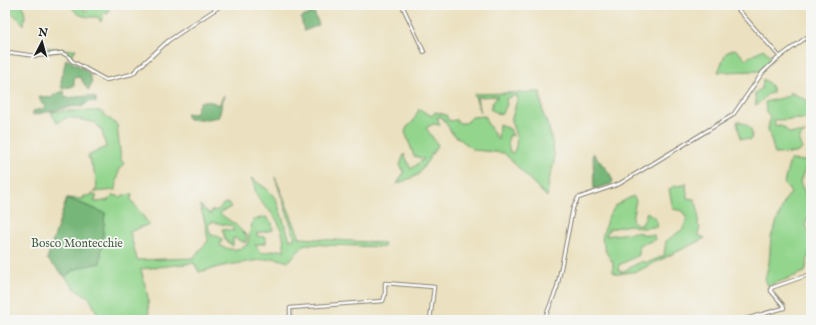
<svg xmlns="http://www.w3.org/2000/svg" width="816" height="325" viewBox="0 0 816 325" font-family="'IM FELL English',serif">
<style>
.green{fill:#93d58d;stroke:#587854}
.forest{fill:#76b678;stroke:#49694a}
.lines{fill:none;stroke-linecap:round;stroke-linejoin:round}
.minor-casing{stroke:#847e6e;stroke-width:4.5}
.minor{stroke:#fff;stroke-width:2.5}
.labels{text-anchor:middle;stroke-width:3.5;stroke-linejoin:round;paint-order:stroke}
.park-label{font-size:12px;fill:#465d44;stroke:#f6f6f2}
</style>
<rect width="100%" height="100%" fill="#f6f6f2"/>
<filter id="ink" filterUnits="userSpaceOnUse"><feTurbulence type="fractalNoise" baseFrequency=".025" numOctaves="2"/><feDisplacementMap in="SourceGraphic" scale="8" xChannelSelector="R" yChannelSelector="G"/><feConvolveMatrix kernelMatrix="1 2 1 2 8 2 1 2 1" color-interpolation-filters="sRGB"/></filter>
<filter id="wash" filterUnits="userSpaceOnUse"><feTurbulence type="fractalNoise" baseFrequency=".012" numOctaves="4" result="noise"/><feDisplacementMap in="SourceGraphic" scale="16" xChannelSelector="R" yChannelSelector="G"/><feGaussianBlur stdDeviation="0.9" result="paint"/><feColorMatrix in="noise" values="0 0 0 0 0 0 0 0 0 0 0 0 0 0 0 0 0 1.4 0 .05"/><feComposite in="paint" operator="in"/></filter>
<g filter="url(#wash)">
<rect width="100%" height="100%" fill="#ebe1c0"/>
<path class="green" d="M7 5H23L25 16 24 25 19 19 10 12 5 13V7L12 8 15 6Z
M63 5H85L84 10 85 12 89 9 92 5H113L109 8 108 14 104 12 101 22 98 17C87 17 77 17 72 7Z
M40 46 65 50 76 49 72 55 62 51 38 53Z
M735 49 746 59 763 49 771 56 775 54 776 56 761 71 718 72 726 53Z
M763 79C768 82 773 86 773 93L768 94 756 106 755 93 762 88Z
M540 92 543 114 549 128 554 152V163L549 180 547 197 504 153 474 150 452 133 442 117H437L440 125 433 124 426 128 438 145 418 175 397 184 404 172 400 165 404 154 411 169 424 159 414 156 405 132 407 127 413 122 419 109 432 116 435 112 446 115 449 121 456 120 460 123H466L472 117 485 116 486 121 498 140 499 124 510 129 513 136 509 135 508 144 510 152 513 153C520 143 515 132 511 122L518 96H512L506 99 507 105 501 115 490 109 493 102 498 96 477 97 481 113 474 94Z
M790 92 808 101 811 99V116L807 119 774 120 775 125 784 127 789 133H805L801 136 799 141 802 149 796 153 775 154 768 129 770 118 766 111 765 102 789 96Z
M64 111H100L117 125 121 160 125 164 119 169 118 178 116 180 117 182 116 190 94 192 97 188 95 174 88 156 106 147 102 131 96 123 68 117 57 123 51 112Z
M737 121C748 124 754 128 751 140L740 138Z
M790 160 808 161 800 182 806 195 810 211 805 226 811 231V245L805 272 768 286 765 279 769 263 771 237 785 200 791 193 784 183Z
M275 177 300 238 384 243V247L305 244 288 262 275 258 227 265 199 272 194 263 141 269 148 297 149 320H99V317L89 297 75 289 65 277C74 267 87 266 100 263L105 213 67 198 84 199 83 196H89L93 194 96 195V199L94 200 95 202C102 201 110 202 113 195L121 197 124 194 125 196 130 194 132 195 131 200 149 224 130 232 137 260 193 258 208 241 206 226 200 205 211 215V211L218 210 223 204 229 203 231 207 219 213 236 225 247 236 245 243 235 238H233V246L226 241 222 229 234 231 232 226 212 222 208 226 211 235 217 236 222 239 220 246C231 250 237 251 247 245L253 220 266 217 272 223 273 230 257 233V236L266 237V243L255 245 261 253 278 250 284 251C285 240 281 224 273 215 269 209 262 205 258 198 255 194 255 184 251 178L267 189 276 199 290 240 295 238Z
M686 182 687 198 694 199C699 208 699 215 698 225L700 227 698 235 705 238 638 271 618 274 613 272V263L606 252 602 239 607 219 616 205 633 196 636 200 632 220 636 224 642 225 647 212 656 219 657 227 640 228 630 225 609 229 606 236 636 232 647 235H654L655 240 639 245V255L619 265 618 270 622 272 642 261 646 263 664 256 666 241 683 229 687 219 682 211 673 209 669 189 675 186 684 185Z"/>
<path class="forest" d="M314 12 319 25 304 31 301 18Z
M66 59C77 65 99 73 89 90H88L80 77 74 78V86L62 89 61 81Z
M64 91 65 98 89 96 96 98V103L89 101 82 107 75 106 33 115V111L42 109 46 105 42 104 38 96 51 98 54 95Z
M224 95 219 117 207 119H188L186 113 195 114 200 102C207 100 213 102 219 105Z
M593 153 610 174 613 181 611 184 594 189Z
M67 198 105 213 100 263C87 266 74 267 65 277L47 259Z"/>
</g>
<g filter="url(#ink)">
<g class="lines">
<defs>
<path id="minor" d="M402 5 424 52
M734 5 780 57
M5 55 14 53 36 56 62 53 68 56 72 61 106 80 132 74 168 41 222 5
M5 85 6 104 5 119
M290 320V308L383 301 385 295V283L434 287 430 320
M544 320 557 288 573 208 578 198 619 184 733 115 763 72 777 59 811 34
M742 320 784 308 783 305 771 291V288L811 274"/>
</defs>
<use href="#minor" class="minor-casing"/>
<use href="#minor" class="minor"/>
</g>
</g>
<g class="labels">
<g class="park-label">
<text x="77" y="247">Bosco Montecchie</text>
</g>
</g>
<rect width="816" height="325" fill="none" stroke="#f6f6f2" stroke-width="20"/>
<g transform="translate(42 42) rotate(6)" stroke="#f6f6f2" stroke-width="3" paint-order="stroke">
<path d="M0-3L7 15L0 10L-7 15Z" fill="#1c1c1c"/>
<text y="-6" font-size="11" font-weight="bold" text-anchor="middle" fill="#1c1c1c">N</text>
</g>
</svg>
